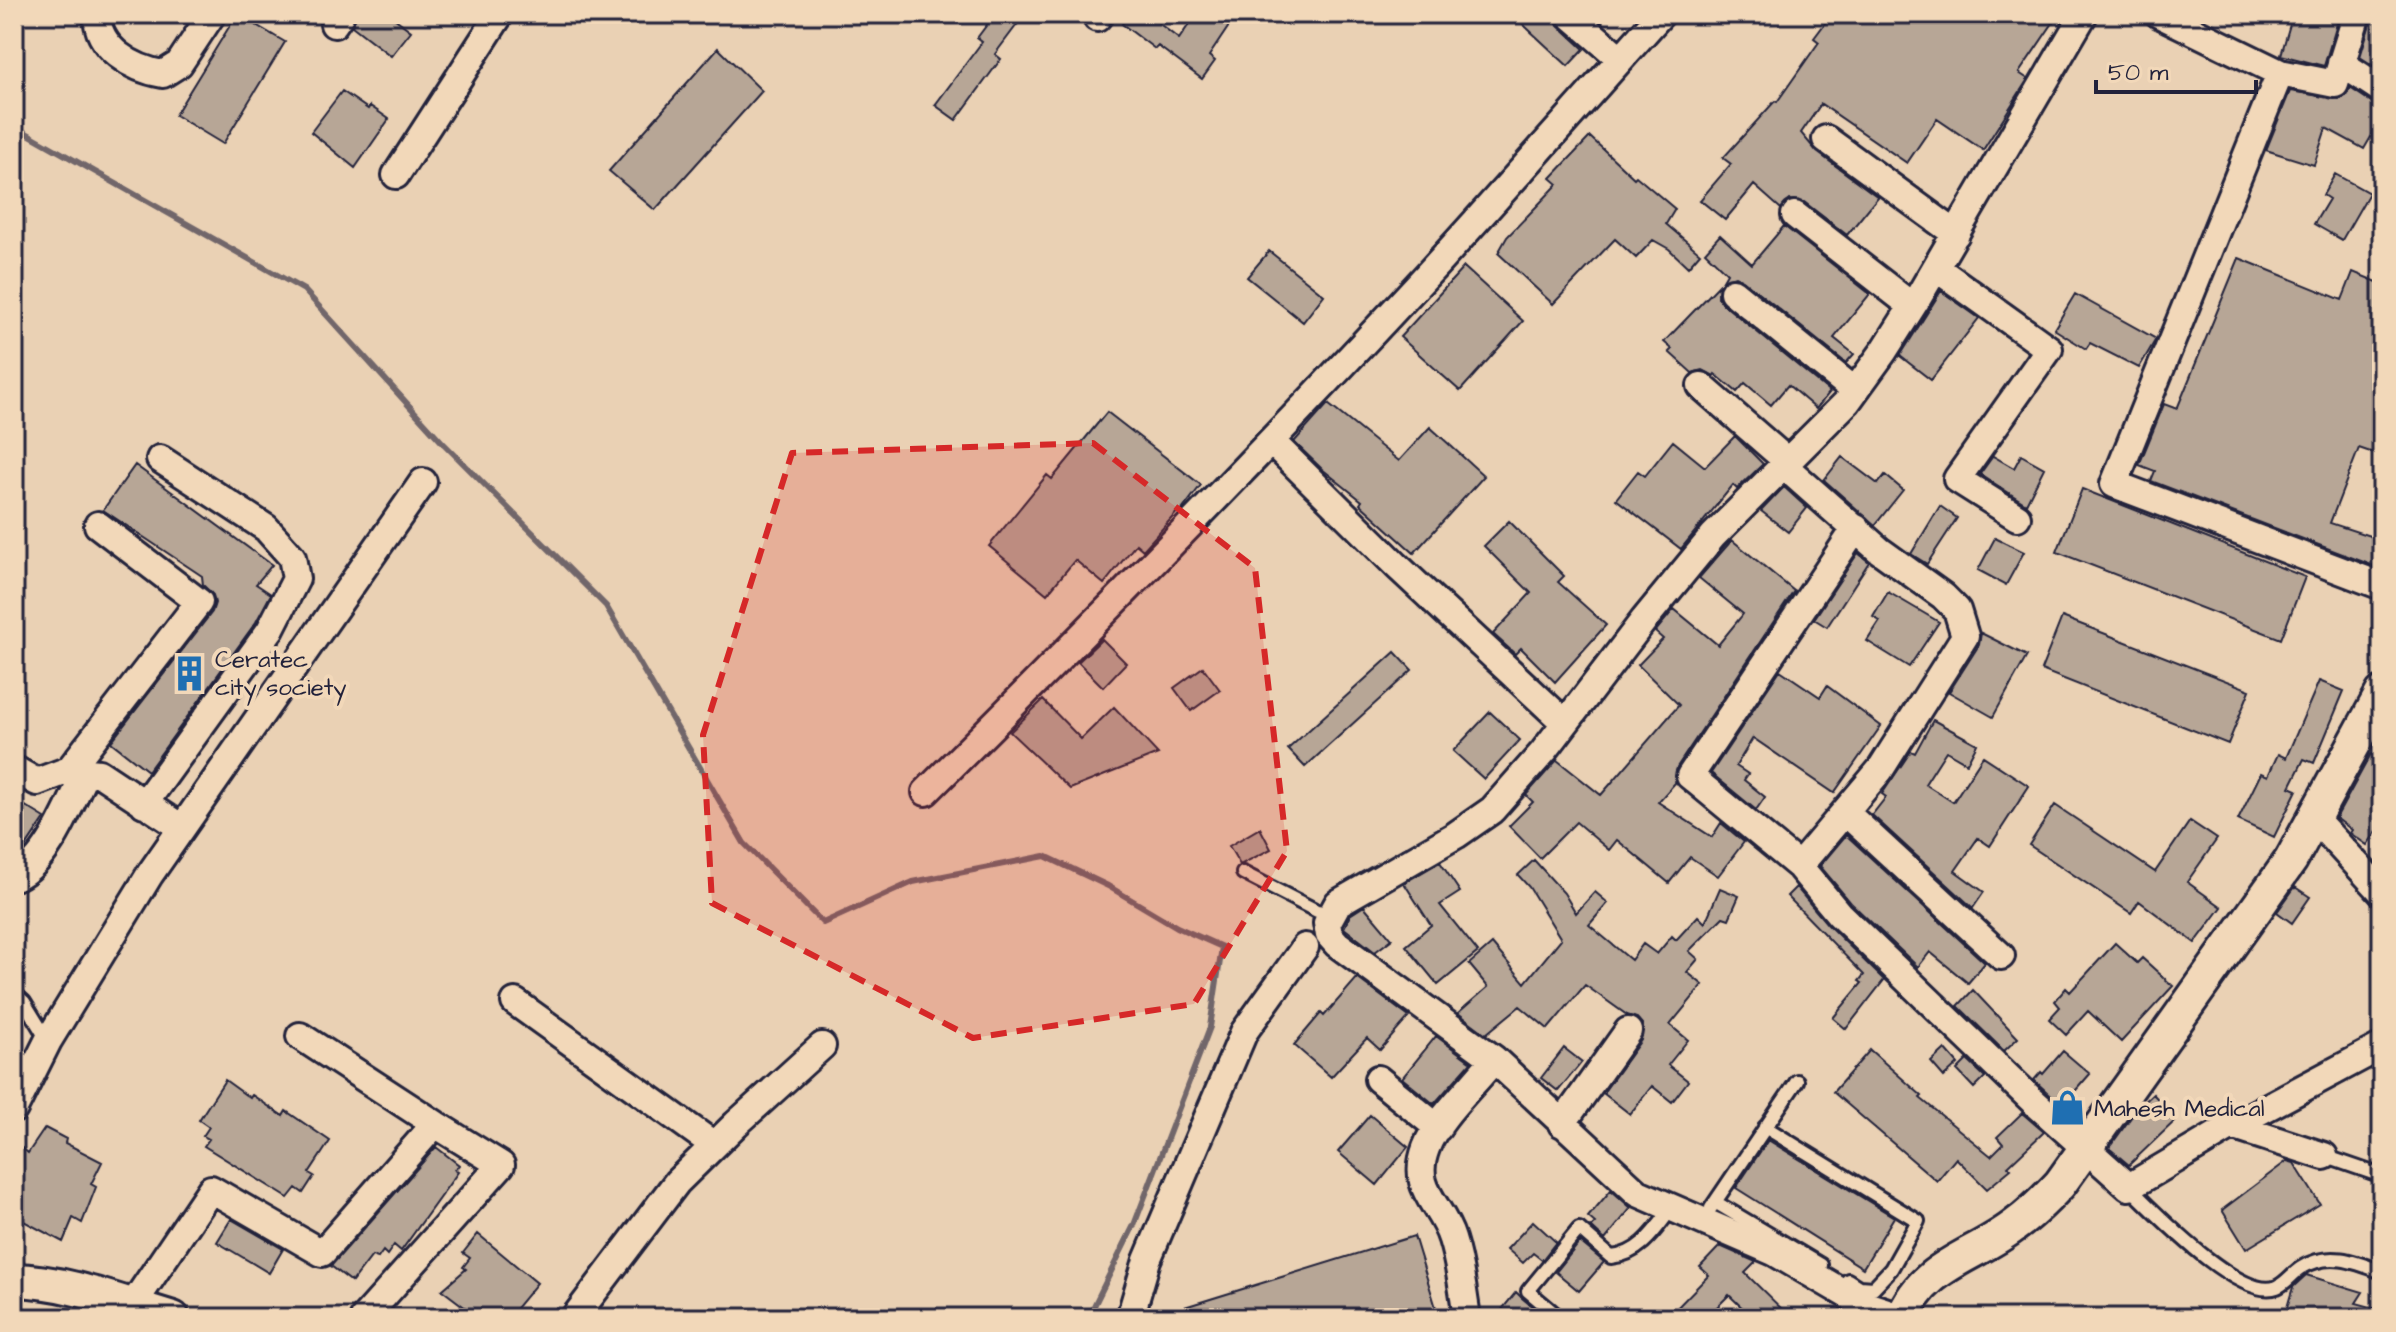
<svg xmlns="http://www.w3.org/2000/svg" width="2396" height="1332" viewBox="0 0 2396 1332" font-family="'Architects Daughter',sans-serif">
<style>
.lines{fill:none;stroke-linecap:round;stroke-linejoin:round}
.stream{stroke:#71666b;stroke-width:6}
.building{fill:#b7a696;stroke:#22223b;stroke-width:2}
.service-casing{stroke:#22223b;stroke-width:18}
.minor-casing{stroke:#22223b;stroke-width:32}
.tertiary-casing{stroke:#22223b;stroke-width:38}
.service{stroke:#f2d8b9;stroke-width:12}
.minor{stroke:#f2d8b9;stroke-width:26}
.tertiary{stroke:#f2d8b9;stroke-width:32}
.marked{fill:#d62828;fill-opacity:0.2;stroke:#d62828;stroke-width:6;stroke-dasharray:16 10;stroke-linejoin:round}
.labels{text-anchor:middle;stroke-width:8;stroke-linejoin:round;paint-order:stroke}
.poi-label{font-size:24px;fill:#22223b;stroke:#f2d8b9;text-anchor:start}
</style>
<rect width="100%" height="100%" fill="#ead1b4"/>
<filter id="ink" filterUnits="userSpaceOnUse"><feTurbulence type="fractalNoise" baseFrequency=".0125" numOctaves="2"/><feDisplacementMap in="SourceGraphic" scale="16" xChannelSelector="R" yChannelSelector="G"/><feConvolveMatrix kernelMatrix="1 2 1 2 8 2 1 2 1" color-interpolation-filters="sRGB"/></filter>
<g filter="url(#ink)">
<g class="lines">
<path class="stream" d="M14 126 304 290 442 442 606 606 744 843 823 923 913 882 1045 856 1108 886 1177 927 1222 947 1210 1027 1134 1225 1088 1318"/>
</g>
<path class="building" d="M237 14 285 42 223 144 175 115Z
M357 14H389L411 31 391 56 352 26Z
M995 14H1025L995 54 1001 59 956 120 935 105 982 42 977 38Z
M1130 14H1147L1179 39 1196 14H1237L1209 56 1215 61 1202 79 1158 46 1155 49 1122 24Z
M1512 14H1553L1559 26 1584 49 1568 66Z
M1832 14H2059L2019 73 2028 79 1983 150 1937 119 1907 163 1821 104 1801 133 1817 152 1878 197 1847 235 1804 202 1790 200 1781 209 1754 185 1725 220 1700 200 1731 164 1723 158 1775 101 1777 102 1819 42 1814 38Z
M2293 14H2319L2338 20 2324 66 2281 55Z
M2373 14H2382V71L2360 57Z
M718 48 762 91 655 210 609 171Z
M2350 88 2373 103 2382 106V118L2364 149 2326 128 2314 165 2266 150 2290 91 2339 99 2346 96Z
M342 91 368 109 370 106 389 119 355 168 311 132Z
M1590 137 1634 178 1636 176 1675 209 1666 224 1700 253 1688 267 1669 249 1653 240 1636 258 1615 239 1553 304 1498 253 1507 237 1558 184 1551 178Z
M2335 174 2369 193 2342 240 2314 224 2329 199 2323 195Z
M1784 226 1870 294 1834 338 1854 354 1846 363 1743 280 1735 276 1723 280 1727 273 1705 252 1720 235 1752 264Z
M1269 251 1324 295 1303 322 1247 277Z
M2239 258 2342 300 2353 272 2382 284V456L2359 448 2330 523 2382 540V569L2151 481 2155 471 2139 465 2164 404 2177 409Z
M1464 267 1523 321 1460 391 1400 337Z
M1720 284 1718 297 1723 304 1830 392 1816 409 1788 385 1771 405 1745 383 1737 392 1715 374 1714 376 1703 370 1692 373 1669 352 1672 349 1664 342Z
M1941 291 1979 318 1931 380 1900 356Z
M2075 294 2156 339 2139 368 2090 343 2086 349 2054 329Z
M1328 404 1399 461 1430 427 1484 476 1414 553 1360 504 1362 501 1322 469 1294 442Z
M1107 412 1201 485 1182 510H1179L1143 550 1136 544 1104 584 1075 560 1047 594 989 546 1047 475 1052 479Z
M1735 436 1763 464 1737 489 1733 485 1681 549 1616 499 1638 471 1645 476 1673 441 1705 467Z
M2021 455 2044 468 2026 504 1980 474 1993 456 2014 468Z
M1842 457 1878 484 1885 475 1903 490 1875 525 1824 480Z
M135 465 272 565 256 584 271 594 256 622 148 771 111 742 212 612 215 603 213 595 203 585 202 576 103 510Z
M1784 487 1807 508 1788 532 1761 511Z
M2082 489 2305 577 2281 639 2057 552Z
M1940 506 1957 518 1927 564 1911 554Z
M1509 521 1564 576 1558 582 1606 625 1555 682 1521 648 1515 654 1493 634 1531 593 1484 546Z
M1995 538 2024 552 2006 585 1978 570Z
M1732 540 1794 591 1677 767 1675 783 1658 802 1712 837 1721 823 1744 842 1718 876 1690 857 1669 883 1617 840 1609 850 1576 822 1540 858 1509 826 1533 802 1526 795 1557 760 1601 795 1679 705 1638 665 1663 639 1655 632 1674 609 1718 645 1740 618 1743 614 1699 578Z
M1858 553 1869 562 1827 627 1814 619Z
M1888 592 1939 622 1909 667 1867 641 1880 621 1873 617Z
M2062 617 2250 690 2228 744 2041 670Z
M1981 633 2027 656 1993 717 1949 692 1979 645Z
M1102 639 1126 663 1103 687 1078 662Z
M1395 652 1412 670 1305 767 1288 749Z
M1203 667 1220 690 1191 711 1174 688Z
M1780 670 1820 697 1827 686 1881 726 1834 793 1753 738 1736 766 1748 774 1744 780 1765 797 1756 810 1711 773Z
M2319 681 2344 691 2314 763 2304 759 2290 787 2297 790 2274 837 2238 820 2261 773 2268 776 2278 754 2286 758Z
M1043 700 1081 739 1114 707 1158 754 1070 789 1010 732Z
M1490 712 1520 740 1484 779 1453 751Z
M1933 720 1977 744 1967 763 1946 751 1925 784 1953 802 1983 756 2029 786 1990 846 1978 838 1955 871 1984 892 1973 908 1872 815 1886 797 1882 794 1911 751 1915 753Z
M2371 754 2382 760V824L2367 845 2350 833 2352 830 2336 818Z
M14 799 45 818 23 851 15 858Z
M2055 805 2155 872 2190 821 2217 839 2187 882 2222 907 2195 943 2139 901 2131 913 2029 845Z
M1260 828 1271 849 1240 865 1229 846Z
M1846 835 1985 963 1968 983 1930 952 1918 967 1851 903 1820 866Z
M1534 860 1564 893 1576 913 1595 892 1608 903 1589 925 1631 960 1643 944 1657 954 1672 936 1676 940 1698 916 1705 923 1720 888 1739 896 1729 919 1723 917 1689 951 1698 959 1687 972 1703 985 1670 1025 1688 1040 1668 1065 1688 1081 1672 1102 1652 1086 1630 1114 1603 1093 1641 1040 1643 1025 1637 1018 1627 1015 1585 985 1548 1029 1520 1006 1486 1034 1458 1013 1488 987 1469 964 1492 944 1525 983 1561 939 1529 887 1518 875Z
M1440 862 1460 892 1440 905 1478 952 1438 985 1406 946 1431 925 1404 883Z
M1796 887 1828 925 1884 980 1846 1029 1833 1018 1862 983 1859 981 1864 975 1787 896Z
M2295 887 2310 897 2292 923 2277 912Z
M1364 906 1392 939 1375 952 1344 928 1350 915Z
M2115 943 2137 963 2142 958 2173 986 2121 1042 2088 1011 2066 1035 2049 1019 2060 1007 2055 1001 2066 988 2070 992Z
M1357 978 1409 1017 1380 1050 1367 1038 1331 1077 1294 1045 1321 1013 1324 1016Z
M1973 990 2018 1038 2004 1051 1958 1006Z
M1436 1036 1471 1062 1434 1104 1402 1078Z
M1564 1048 1582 1062 1558 1091 1541 1078Z
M1945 1049 1958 1064 1944 1077 1931 1062Z
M1870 1050 1922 1096 1920 1098 1991 1156 2003 1144 1997 1137 2022 1113 2044 1132 2008 1166 2011 1169 1987 1189 1956 1158 1937 1181 1833 1092Z
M2063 1051 2090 1074 2062 1106 2034 1080 2041 1072 2043 1074Z
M1967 1060 1985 1077 1974 1088 1957 1070Z
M225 1080 250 1098 252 1095 283 1116 286 1111 330 1141 309 1173 314 1176 303 1193 296 1188 288 1198 204 1146 209 1139 203 1136 209 1127 199 1120Z
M2153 1094 2177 1119 2129 1165 2109 1148 2137 1109Z
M1370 1115 1408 1147 1377 1185 1338 1152Z
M45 1128 66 1139 65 1143 102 1162 91 1184 96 1187 82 1223 73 1218 63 1242 14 1216V1172L22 1148 28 1153Z
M1768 1140 1894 1217 1863 1268 1736 1188Z
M436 1147 459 1165 455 1170 458 1172 401 1251 394 1245 387 1255 383 1251 378 1258 372 1256 352 1282 331 1266Z
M2287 1161 2294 1163 2320 1204 2246 1249 2222 1210Z
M1611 1190 1631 1208 1605 1240 1591 1227 1595 1223 1588 1217Z
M231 1219 283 1249 269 1273 217 1242Z
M1533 1221 1556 1242 1542 1260 1533 1253 1523 1263 1507 1249Z
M478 1234 537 1283 508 1318H479L442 1290 466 1269 463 1267 470 1258 463 1253Z
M1414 1236 1437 1311 1414 1318H1163L1162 1314Z
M1580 1242 1604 1262 1579 1291 1556 1272Z
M1720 1246 1756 1262 1745 1273 1791 1318H1753L1729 1295 1706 1318H1667L1709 1275 1700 1267Z
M2306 1275 2363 1292 2356 1303 2382 1310V1318H2284L2293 1287Z
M1516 1292 1522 1298 1546 1318H1495Z"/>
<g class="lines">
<defs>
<path id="service" d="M1243 873 1317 911 1330 913
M14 993 24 1002 48 1041
M1765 1127 1918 1221 1891 1269 1873 1288 1859 1287 1848 1280
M2324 1156 2382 1176
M2129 1187C2154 1211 2240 1302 2277 1287 2285 1284 2293 1273 2301 1268 2328 1251 2354 1261 2382 1272
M1715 1202 1821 1265
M1711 1208 1797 1081
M1560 1318 1528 1291 1579 1229 1611 1257C1640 1255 1656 1229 1672 1208"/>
<path id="minor" d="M97 14C97 49 133 69 163 74L179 64 212 14
M1569 14 1621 59
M2159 14 2280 73 2335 84 2357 14
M1097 18 1100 14
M334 24 341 14
M2341 63 2382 90
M2280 73 2114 484 2382 586
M1826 139 1956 234
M396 175 500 14
M1795 215 1912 306
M1936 268 2049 349 1957 479 2017 517
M1733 292 1855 391
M1701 386 1787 461
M1271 441 1396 565 1565 723
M1783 465 1879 550 1943 596 1957 610 1965 636 1880 770 1799 866 1839 914 2033 1101 2129 1187 2232 1126 2324 1156
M14 769 37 782 69 770 99 773 182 828
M69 770 199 602 98 525
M926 792C1096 623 1264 451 1427 275 1506 189 1583 101 1661 14
M144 804 270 630 296 579 292 557 266 528 160 459
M1845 812 2001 956
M2314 818 2382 892
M1799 866 1690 776 1856 528
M14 874 17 876C49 861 70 803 86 772
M515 1002 714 1145
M1378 1079 1438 1128
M14 1109 48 1041 150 874 423 482
M1562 1124 1628 1031
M2232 1126 2382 1046
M132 1306 211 1189 322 1253 435 1124 300 1036
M364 1318 501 1165 435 1124
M574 1318 677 1182 736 1124 822 1046
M1130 1318 1147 1260 1244 1032 1305 947
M1467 1318C1463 1291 1460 1264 1452 1239 1441 1203 1410 1190 1426 1148 1437 1118 1474 1085 1494 1059
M1906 1318 1863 1304 1774 1252 1638 1193 1494 1059 1337 944 1329 935 1327 923 1338 903 1456 835 1492 810 1544 751 1644 620 1713 536 1847 402 1884 351 1919 296 2084 14"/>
<path id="tertiary" d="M14 1280C67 1281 122 1303 173 1318
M1902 1318C1924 1264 1972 1258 2014 1226 2031 1214 2046 1199 2060 1184L2291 860 2382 693"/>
</defs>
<use href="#service" class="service-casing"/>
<use href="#minor" class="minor-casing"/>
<use href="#tertiary" class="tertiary-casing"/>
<use href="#service" class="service"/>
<use href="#minor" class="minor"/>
<use href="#tertiary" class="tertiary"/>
</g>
</g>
<path class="marked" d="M1093 443 1255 568 1287 851 1194 1004 973 1038 712 903 703 735 792 453Z"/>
<defs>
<symbol id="building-bare" viewBox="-9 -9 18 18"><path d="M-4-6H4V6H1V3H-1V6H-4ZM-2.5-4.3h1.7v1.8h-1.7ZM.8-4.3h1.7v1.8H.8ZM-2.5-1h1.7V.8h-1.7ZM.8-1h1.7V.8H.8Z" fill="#1f6fb2" stroke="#f2d8b9" stroke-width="2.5" paint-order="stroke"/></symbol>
<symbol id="shop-bare" viewBox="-9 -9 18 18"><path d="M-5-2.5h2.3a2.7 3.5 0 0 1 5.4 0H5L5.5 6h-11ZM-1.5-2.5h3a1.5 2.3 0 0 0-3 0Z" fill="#1f6fb2" stroke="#f2d8b9" stroke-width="2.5" paint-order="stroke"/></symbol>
</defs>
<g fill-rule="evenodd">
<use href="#building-bare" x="164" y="648" width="51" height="51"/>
<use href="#shop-bare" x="2042" y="1082" width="51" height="51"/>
</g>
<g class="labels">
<g class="poi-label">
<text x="215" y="667">Ceratec<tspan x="215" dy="28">city society</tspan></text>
<text x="2094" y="1116">Mahesh Medical</text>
</g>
</g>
<rect width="2396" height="1332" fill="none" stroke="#f2d8b9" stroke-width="48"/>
<rect x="24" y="24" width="2348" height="1284" fill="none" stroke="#22223b" stroke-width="3" filter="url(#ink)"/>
<path d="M2096 80v12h160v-12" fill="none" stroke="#22223b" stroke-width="4"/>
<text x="2108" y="80" font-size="24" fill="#22223b" stroke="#f2d8b9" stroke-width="6" paint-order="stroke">50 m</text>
</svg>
